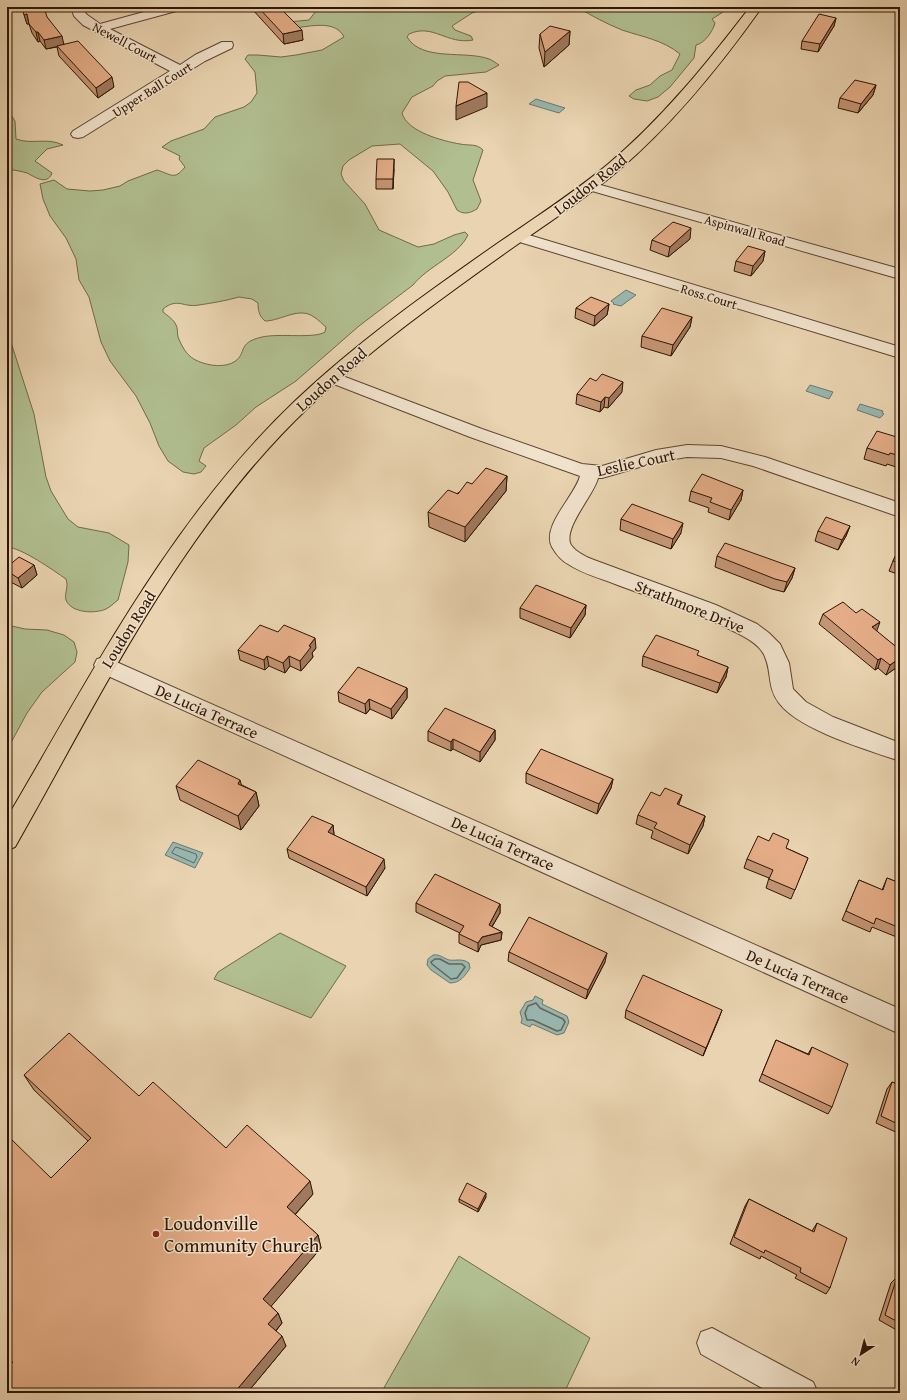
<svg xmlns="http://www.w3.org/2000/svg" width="907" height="1400" viewBox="0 0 907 1400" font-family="'Gentium Book Plus',serif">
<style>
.green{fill:#b1be90;stroke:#706a4a;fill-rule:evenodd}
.water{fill:#98b7b0;stroke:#6e776b}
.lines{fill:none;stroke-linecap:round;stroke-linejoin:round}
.shore-far1{stroke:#63665a;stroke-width:1}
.shore{stroke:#63665a;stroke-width:1.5}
.minor-casing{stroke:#5d452f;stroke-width:2}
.major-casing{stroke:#2e1604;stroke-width:2}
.minor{fill:#f1e2cc;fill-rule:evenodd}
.major{fill:#e9d3b0;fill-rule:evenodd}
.wall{fill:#c49574;stroke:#2e1604}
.shaded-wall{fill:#a0795e;stroke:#2e1604}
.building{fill:#e4ad87;stroke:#2e1604}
.poi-dot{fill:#8f2418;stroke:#f1e2cc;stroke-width:1.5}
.labels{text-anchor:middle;stroke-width:3;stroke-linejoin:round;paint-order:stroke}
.far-street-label{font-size:13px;fill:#2e1604;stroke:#f1e2cc}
.street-label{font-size:16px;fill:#2e1604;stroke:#f1e2cc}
.near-poi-label{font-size:19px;fill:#2e1604;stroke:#f1e2cc;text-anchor:start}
</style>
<rect width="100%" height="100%" fill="#e9d3b0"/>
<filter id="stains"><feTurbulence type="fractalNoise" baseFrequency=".005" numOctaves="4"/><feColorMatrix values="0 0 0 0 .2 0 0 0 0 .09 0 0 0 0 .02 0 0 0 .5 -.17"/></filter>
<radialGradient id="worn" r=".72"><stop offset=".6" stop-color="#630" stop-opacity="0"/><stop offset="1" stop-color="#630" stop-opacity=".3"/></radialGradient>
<path class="green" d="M331 7H489L472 13 452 26 455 30 471 36 473 40C447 45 433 23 409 34L407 37C422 62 465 50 489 59 492 60 496 63 499 65L486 72 445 76 437 81 433 86 412 97 402 113C407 132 443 141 460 144 469 146 476 143 483 150L473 180 481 201 477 209C470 213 464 215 457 210L448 192 433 171 400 144 372 146 349 160 343 166 341 174 344 181 365 204 379 230 418 247 434 244 454 235 465 232 468 235C458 256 428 266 413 285L359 326 296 381 256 407 236 425 204 448 199 461 206 466 201 472 194 474 183 472 168 461 159 446 150 423 136 396 110 361 101 342 89 297 79 280 76 259 66 238 50 216 43 199 40 184 54 180 67 189 90 191 103 190 120 186 128 181 157 170C171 174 174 181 185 167L179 159 180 156 162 147 171 141 204 129 215 117 244 107 251 102 257 93 255 72 245 59 248 55H258L281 57 296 55 322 50 344 37C336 20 311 26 295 28L288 22 309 20 316 11ZM239 297 252 299 258 303C258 310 259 316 265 321 281 321 299 306 314 317 319 320 322 324 326 327L325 332C314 339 280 333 262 337 236 343 248 353 234 362 227 366 218 366 211 365 191 361 185 354 178 337 177 333 178 328 176 325 174 320 167 315 163 312V309C178 297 183 308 199 305 212 303 225 301 239 297Z
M577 7H727L723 12 712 19 715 23C713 31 705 43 696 45L694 58 670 87 658 97 647 101 634 99 629 96 636 90 650 85 660 76 672 70 680 54C663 40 643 37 622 30 607 24 592 16 577 7Z
M7 109 15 121 16 139C32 145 47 137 63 145L47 149 35 161 52 173C47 186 35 177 27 173 21 171 13 170 7 169Z
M7 330 34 414 46 477 51 491 68 519 78 527 109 533 129 545 128 562 118 600C114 603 110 607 106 609 95 614 71 613 66 600 64 594 69 587 66 579 53 570 22 548 7 547Z
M7 625 25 629 47 630 64 635 74 642 77 652 75 662 42 692 27 713 7 750Z
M280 933 346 966 311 1018 214 979 218 972Z
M459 1256 590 1338 564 1393H381Z"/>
<path class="water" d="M536 99 565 108 559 113 529 104Z
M626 290 636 295 621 306 613 304 614 303 611 301Z
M810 385 833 392 829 399 806 391Z
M860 404 883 411 882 413 884 414 880 418 857 410Z
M173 842 203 853 195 868 165 855Z
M433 955C440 954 443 958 449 960 457 961 462 958 469 963L470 968C465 976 460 983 450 983L431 970 427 965 428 959Z
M535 996 543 1000 542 1004 567 1016 569 1022 564 1033 557 1035 532 1024 530 1027 521 1023 522 1019 520 1012 526 1002 533 1000Z"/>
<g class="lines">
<path class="shore-far1" d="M176 847 196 854 197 857 194 863 172 853Z"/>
<path class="shore" d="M435 959H440L449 964H462L465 967 457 978 451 979 432 964 431 962Z
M536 1003 540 1008 563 1019 565 1022 561 1030 557 1031 533 1020H527L525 1013 528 1006Z"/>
<defs>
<path id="minor" d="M71 7H83L86 14 100 24 162 7H182L180 10 110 29 180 65 195 55 222 42H232L233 45 232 48 205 61 83 137 78 138 73 137 71 134 73 131 170 71 83 25 74 16Z
M590 182 900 269V279L585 189 583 186 585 183Z
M519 232 900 347V358L513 240 511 237 513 234Z
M332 372 482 429 582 464 602 466 656 450 687 445 721 446 765 457 900 503V517L753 466 721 458 687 457 657 462 602 478H598C594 495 562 529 571 545 576 552 586 557 594 560L716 605 757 624 769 633 780 644 789 663 793 689 806 702 833 717 900 743V761C868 750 799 730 779 703 767 687 772 673 765 657 761 645 744 636 733 631 695 612 655 599 615 584 600 578 583 574 568 564 561 560 556 554 552 547 541 526 575 496 580 476L470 437 326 381 323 377 326 373Z
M105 657 900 1009V1034L97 671 94 665 97 659Z
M712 1328 813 1382 818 1393H771L701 1354 697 1343 701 1332Z"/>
<path id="major" d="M750 7H762C720 66 674 123 619 170 584 200 545 225 508 251 439 300 371 349 310 406 180 529 102 694 15 847L7 850V818C93 672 171 519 295 401 357 342 428 292 498 243 535 218 573 193 607 165 662 119 707 63 750 7Z"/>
</defs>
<use href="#minor" class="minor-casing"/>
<use href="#major" class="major-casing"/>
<use href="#minor" class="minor"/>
<use href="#major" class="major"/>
</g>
<path class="wall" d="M22 7 47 17 64 44 114 87 98 98 59 56 57 47 46 49 40 41 38 42 32 33 29 24H27Z
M251 7H279L303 40 284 44 252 9Z
M836 18 834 26 818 52 801 49 802 41Z
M570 31 569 45 544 67 539 48 540 34Z
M876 85 873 95 858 113 838 108 840 98Z
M394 169 393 189H376V179Z
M690 239 668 257 650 250 652 240Z
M765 251 763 261 751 276 734 271 736 261Z
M609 304 607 315 594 326 575 318 576 308Z
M692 317 690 327 671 356 641 347 642 336Z
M622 392 608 408 604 407 600 412 576 404 577 394Z
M900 438V467L899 468 887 464 886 466 864 459 867 448Z
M507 476 506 491 465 542 429 527 428 512 472 484Z
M743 490 741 500 729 520 708 512 709 508 689 501 691 491Z
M621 519 681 533 671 549 620 530Z
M850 526 846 536 838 550 815 541 818 531Z
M900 546V575L889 571 893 561Z
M717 556 795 568 792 578 784 592 772 589 715 567Z
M34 565 37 575 22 588 7 580V567Z
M586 605 585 615 570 638 520 618V608Z
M823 614 876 631 900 650V665L886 675 878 668 875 670 819 624Z
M316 648 312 653 313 657 301 671 290 666 285 673 269 666 265 670 240 660 238 650Z
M643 656H698L728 667 726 677 717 693 642 666Z
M407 688V698L392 719 370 709 366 714 339 702 338 692Z
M495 730V740L480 762 453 749 451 751 428 741V731Z
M526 773 613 779 611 788 597 814 526 783Z
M242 785 256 792 259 806 241 830 180 800 176 786Z
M679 805 705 816 703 826 688 854 651 838 653 831 636 824 638 815Z
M333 825 334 835 385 868 367 896 289 858 287 849Z
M786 848 808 858 791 899 766 888 769 878 744 868 747 859Z
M887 878 900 883V936L899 938 872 927 870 932 842 920 859 880 882 890Z
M416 903 500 904V913L492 927 502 932 501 940 481 945 478 952 459 943V934L460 933 416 912Z
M509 952 605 962 586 999 508 961Z
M626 1010 719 1018 703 1056 625 1018Z
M776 1040 808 1054 812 1047 832 1107 828 1114 759 1081Z
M24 1075 139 1096 226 1148 313 1194 295 1215 318 1235 321 1248 271 1306 278 1313 282 1323 276 1331 286 1346 247 1393H7V1141L51 1178 88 1141 34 1090Z
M892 1082 900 1085V1134L876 1123 887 1089Z
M486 1197 478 1212 459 1202V1199Z
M749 1199 812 1231 817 1223 830 1288 826 1294 795 1278 797 1275 761 1256 760 1259 730 1244 745 1206Z
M897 1277 900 1279V1332L879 1320 891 1283Z"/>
<path class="shaded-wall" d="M27 14 29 24H27L24 15Z
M836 18 834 26 818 52 820 44Z
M302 30 303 40 284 44 283 34Z
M570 31 569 45 544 67 545 52Z
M36 32H38L40 41 38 42Z
M62 36 64 45 46 49 44 40Z
M112 77 114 87 98 98 96 88Z
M876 85 873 95 858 113 861 104Z
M487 93V107L456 120V106Z
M394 159V169L393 189V179Z
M691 228 690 239 668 257 670 247Z
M765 251 763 261 751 276 753 266Z
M609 304 607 315 594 326 595 316Z
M692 317 690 327 671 356 673 345Z
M623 382 622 392 608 408 609 398Z
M605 397 604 407 600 412 601 402Z
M507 476 506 491 465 542V527Z
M743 490 741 500 729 520 731 510Z
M683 523 681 533 671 549 673 539Z
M850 526 846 536 838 550 842 540Z
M34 565 37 575 22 588 18 578Z
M795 568 792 578 784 592 787 582Z
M586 605 585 615 570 638 571 628Z
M880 622 876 633 872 627Z
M315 638 316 648 312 653 313 657 301 671 300 661 309 646Z
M267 656 269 666 265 670 264 660Z
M289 656 290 666 285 673 283 663Z
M881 658 878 668 875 670 878 660Z
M900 658V665L886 675 890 665Z
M728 667 726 677 717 693 720 683Z
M407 688V698L392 719 391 709Z
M369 699 370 709 366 714 365 704Z
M495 730V740L480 762V752Z
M453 739V749L451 751V742Z
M613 779 611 788 597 814 599 804Z
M240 780 244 794 238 784Z
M256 792 259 806 241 830 238 816Z
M682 795 679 804 675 813 677 804Z
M705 816 703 826 688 854 690 845Z
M333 825 334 834 329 842 328 832Z
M384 859 385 868 367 896 366 887Z
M500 904V913L488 933 489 925Z
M502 932 501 940 481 945 478 952V943L482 937Z
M607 953 605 962 586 999 588 990Z
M722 1010 719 1018 703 1056 706 1048Z
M310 1181 313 1194 290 1220 287 1207Z
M486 1193V1197L478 1212V1209Z
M318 1235 321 1248 268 1310 263 1299Z
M278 1313 282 1323 273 1334 268 1324Z
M282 1336 286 1346 247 1393H234Z"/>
<path class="building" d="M22 7H44L47 17 62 36 44 40 38 32H36L29 24 27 14 24 15Z
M258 7H279L302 30 283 34Z
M819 14 836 18 820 44 802 41Z
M550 26 570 31 545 52 540 34Z
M78 41 112 77 96 88 57 46Z
M855 80 876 85 861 104 840 98Z
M459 82H468L487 93 456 106Z
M377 159H394L393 179H376Z
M673 222 691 228 670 247 652 240Z
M748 246 765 251 753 266 736 261Z
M591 297 609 304 595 316 576 308Z
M662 308 692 317 673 345 642 336Z
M602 374 623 382 609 398 605 397 601 402 577 394 590 378 596 381Z
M877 431 900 438V456L890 453 889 455 867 448Z
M486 468 507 476 465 527 428 512 448 490 458 494 467 482 472 484Z
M702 474 743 490 731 510 710 502 712 498 691 491Z
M632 504 683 523 673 539 621 519Z
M826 517 850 526 842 540 818 531Z
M725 543 795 568 787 582 775 579 717 556Z
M900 546V563L893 561Z
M19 557 34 565 18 578 7 571V567Z
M536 585 586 605 571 628 520 608Z
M843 602 856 613 862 609 880 622 872 627 900 650V658L890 665 881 658 878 660 823 614Z
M260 625 278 632 284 625 315 638 309 646 311 647 300 661 289 656 283 663 267 656 264 660 238 650Z
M656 635 699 651 697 655 728 667 720 683 643 656Z
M358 667 407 688 391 709 369 699 365 704 338 692Z
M445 708 495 730 480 752 453 739 451 742 428 731Z
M541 749 613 779 599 804 526 773Z
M198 760 240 780 238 784 256 792 238 816 176 786Z
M665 788 682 795 677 804 705 816 690 845 654 828 657 823 638 815 651 792 660 796Z
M312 816 333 825 328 832 384 859 366 887 287 849Z
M773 833 789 840 786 848 808 858 795 890 769 879 773 870 747 859 758 836 769 841Z
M435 874 500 904 489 925 502 932 482 937 478 943 459 934 464 926 416 903Z
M887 878 900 883V928L876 918 874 924 846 911 859 880 883 890Z
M529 917 607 953 588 990 509 952Z
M643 975 722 1010 706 1048 626 1010Z
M69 1033 139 1096 153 1082 226 1148 247 1125 310 1181 287 1207 318 1235 263 1299 278 1313 268 1324 282 1336 234 1393H7V1368L13 1362 7 1363V1141L10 1138 51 1178 91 1138 24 1075Z
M776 1040 809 1055 812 1047 848 1064 832 1107 762 1074Z
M892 1082 900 1085V1125L881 1116Z
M467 1183 486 1193 478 1209 459 1199Z
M749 1199 814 1232 817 1223 847 1238 830 1288 800 1272 801 1268 765 1250 764 1253 734 1237Z
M897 1277 900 1279V1323L885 1315Z"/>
<circle class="poi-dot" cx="156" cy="1234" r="4"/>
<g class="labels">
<g class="far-street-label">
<text transform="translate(125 42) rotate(28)" y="5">Newell Court</text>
<text transform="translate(152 89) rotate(-32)" y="5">Upper Ball Court</text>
<text transform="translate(745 230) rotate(16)" y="5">Aspinwall Road</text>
<text transform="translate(709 296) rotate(17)" y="5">Ross Court</text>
</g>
<g class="street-label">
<text transform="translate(590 184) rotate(-38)" y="6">Loudon Road</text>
<text transform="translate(331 379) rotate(-41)" y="6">Loudon Road</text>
<text transform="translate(636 462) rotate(-12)" y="6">Leslie Court</text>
<text transform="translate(690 606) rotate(22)" y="6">Strathmore Drive</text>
<text transform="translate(128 629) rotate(-58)" y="6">Loudon Road</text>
<text transform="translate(207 711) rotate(24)" y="6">De Lucia Terrace</text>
<text transform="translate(503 843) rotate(24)" y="6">De Lucia Terrace</text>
<text transform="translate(798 976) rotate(24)" y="6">De Lucia Terrace</text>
</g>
<g class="near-poi-label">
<text x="164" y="1230">Loudonville<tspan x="164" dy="22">Community Church</tspan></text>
</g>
</g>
<rect width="907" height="1400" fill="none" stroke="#e9d3b0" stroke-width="24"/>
<rect x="8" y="8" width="891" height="1384" fill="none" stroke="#2e1604" stroke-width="2"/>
<rect x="12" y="12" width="883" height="1376" fill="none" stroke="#2e1604"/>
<g transform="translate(861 1354) rotate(216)" stroke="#f1e2cc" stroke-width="3" paint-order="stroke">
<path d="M0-3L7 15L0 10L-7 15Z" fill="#2e1604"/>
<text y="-6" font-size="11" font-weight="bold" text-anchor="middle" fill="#2e1604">N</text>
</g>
<rect width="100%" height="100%" filter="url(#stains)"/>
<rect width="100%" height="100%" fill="url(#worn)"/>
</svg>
